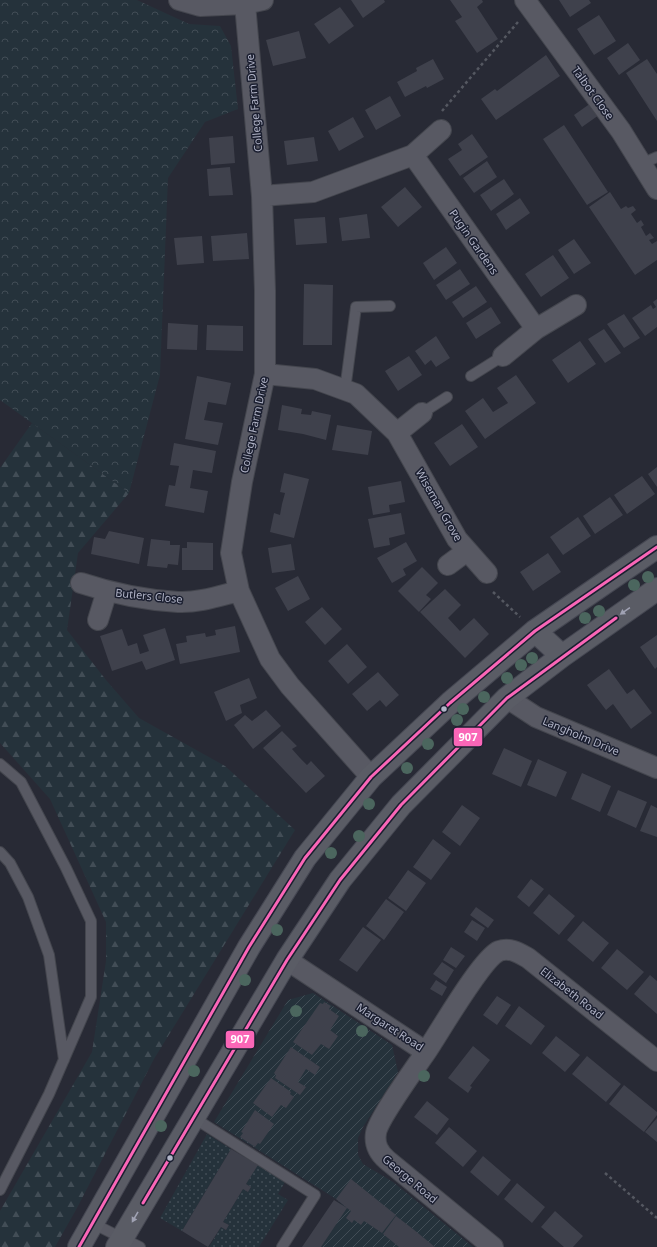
<svg xmlns="http://www.w3.org/2000/svg" width="657" height="1247" viewBox="0 0 657 1247" font-family="'Noto Sans',sans-serif">
<style>
.grass{fill:url(#grass-dots)}
.forest{fill:url(#forest-firs)}
.park{fill:url(#park-crowns)}
.garden{fill:url(#garden-furrows)}
.building{fill:#3f414c}
.lines{fill:none;stroke-linecap:round;stroke-linejoin:round}
.lane-casing{stroke:#44464e;stroke-width:12}
.street-casing{stroke:#44464e;stroke-width:22}
.primary-casing{stroke:#454752;stroke-width:24}
.path{stroke:#555861;stroke-width:2.5;stroke-dasharray:3 3;stroke-linecap:butt}
.lane{stroke:#585963;stroke-width:10}
.street{stroke:#585963;stroke-width:20}
.primary{stroke:#5a5c65;stroke-width:22}
.bus-1-casing{stroke:#1b1f30;stroke-width:6}
.bus-1{stroke:#fa66b7;stroke-width:3}
.tree{fill:#4b665e}
.oneway{fill:#a0a2b3}
.bus-dot{fill:#b1b4c7;stroke:#1b1f30;stroke-width:1.5}
.labels{text-anchor:middle;stroke-width:3;stroke-linejoin:round;paint-order:stroke}
.street-label{font-size:11px;fill:#b1b4c7;stroke:#1b1f30}
.line-badge{stroke:#1b1f30;stroke-width:1.5}
.badge-label{font-size:11px;text-anchor:middle;font-weight:bold;fill:#fff}
</style>
<defs>
<pattern id="grass-dots" width="8" height="8" patternUnits="userSpaceOnUse"><rect width="8" height="8" fill="#25323b"/><path d="M2 2h.1M6 6h.1" fill="none" stroke="#424d56" stroke-width="1.8" stroke-linecap="round"/></pattern>
<pattern id="forest-firs" width="22" height="20" patternUnits="userSpaceOnUse"><rect width="22" height="20" fill="#25323b"/><path d="M5 1l3.5 6h-7zM16 11l3.5 6h-7z" fill="#424d56"/></pattern>
<pattern id="park-crowns" width="20" height="18" patternUnits="userSpaceOnUse"><rect width="20" height="18" fill="#25323b"/><path d="M2 6a3 3 0 1 1 6 0M12 15a3 3 0 1 1 6 0" fill="none" stroke="#424d56"/></pattern>
<pattern id="garden-furrows" width="10" height="10" patternUnits="userSpaceOnUse"><rect width="10" height="10" fill="#25323b"/><path d="M-1 1l2-2M0 10L10 0M9 11l2-2" fill="none" stroke="#424d56"/></pattern>
</defs>
<rect width="100%" height="100%" fill="#282a35"/>
<path class="grass" d="M207 1134 231 1149 182 1231 160 1218Z
M258 1164 285 1182 278 1194 288 1200 259 1247H209L221 1227 226 1230 229 1225 223 1222 243 1189 248 1192 251 1187 246 1184Z"/>
<path class="forest" d="M32 423 129 493 78 553 67 630 106 680 139 718 225 766 295 830 154 1059 77 1208 55 1247H0V1211L92 1052 106 961V922L50 799 0 743V468Z"/>
<path class="park" d="M0 0H137L189 24 220 26 231 46 238 109 205 122 168 178 160 375 129 493 0 400Z"/>
<path class="garden" d="M313 993 392 1045 398 1072 363 1127 358 1138V1155L363 1164 393 1182 473 1247H321L346 1208 336 1199 214 1122 288 1000Z"/>
<path class="building" d="M351 0H384L385 2 363 18Z
M450 0H482L483 2 477 7 498 39 477 53 455 21 462 17Z
M559 0H589L591 3 570 17Z
M340 7 354 26 329 44 314 24Z
M599 15 616 41 594 55 577 29Z
M299 31 306 58 273 66 266 40Z
M628 43 640 60 619 75 607 58Z
M546 55 560 76 496 120 481 99 495 89 497 91Z
M433 59 444 79 427 88 426 86 405 97 397 82 417 71 416 68Z
M647 59 657 74V121L626 73Z
M390 96 401 116 376 130 365 110Z
M591 103 599 115 582 127 574 115Z
M353 117 364 137 339 151 328 131Z
M564 125 608 192 587 205 543 139Z
M472 134 488 157 460 176 448 159 462 150 458 144Z
M233 136 235 163 211 165 209 138Z
M314 137 318 161 287 165 284 141Z
M487 161 497 177 474 193 463 178Z
M230 167 233 195 209 196 207 169Z
M504 179 514 194 491 211 480 195Z
M405 187 422 207 398 227 381 207Z
M610 192 621 209 626 206 628 208 633 206 636 210 631 214 637 223 641 220 644 225 641 227 646 236 650 233 654 238 649 240 652 244 657 241V260L635 275 589 207Z
M520 198 530 213 506 230 496 214Z
M367 214 370 238 342 241 339 218Z
M325 217 327 243 296 245 294 219Z
M247 233 249 259 213 261 211 236Z
M202 236 204 263 177 265 174 238Z
M574 239 591 263 574 274 558 250Z
M446 247 457 263 434 280 423 263Z
M553 255 569 278 541 297 525 274Z
M460 269 470 284 446 300 436 285Z
M304 284 333 285 332 345H303Z
M476 286 487 302 463 318 452 302Z
M657 299V327L645 336 632 318 651 305 653 309 656 307 653 302Z
M491 307 501 323 476 339 466 323Z
M624 314 640 338 624 348 607 324Z
M168 323 198 325 197 350 167 349Z
M207 325 243 326V351L206 350Z
M604 329 621 353 605 363 588 339Z
M436 336 450 358 436 367 431 360 425 365 415 351Z
M580 341 596 364 568 383 552 360Z
M409 356 422 375 398 391 385 371Z
M516 375 536 403 485 439 465 411 483 398 493 412 508 403 497 388Z
M197 376 231 383 226 405 208 402 206 412 204 420 223 423 218 445 185 439Z
M282 405 302 409 301 414 311 415 312 411 331 415 326 440 303 434 278 430Z
M462 424 478 447 450 466 434 443Z
M337 425 372 431 368 455 332 450Z
M174 443 216 451 212 473 193 470 190 488 208 491 204 513 165 506 169 485 175 486 179 466 170 465Z
M657 467V487L648 474Z
M284 473 309 479 294 538 270 532 274 513 280 515 282 504 285 493 280 492Z
M642 476 655 494 627 514 614 495Z
M401 481 405 502 389 505 390 512 373 515 368 487Z
M610 497 623 515 595 534 583 516Z
M401 513 405 534 389 538 390 545 374 548 368 519Z
M578 517 591 536 563 555 550 537Z
M109 531 144 538 139 564 91 554 94 537 105 539Z
M151 539 170 541V545H180L178 565 168 564 167 568 147 566Z
M187 542 213 543V570H182V548H187Z
M406 542 417 561 403 569 406 575 392 583 377 558Z
M291 544 295 570 272 573 268 548Z
M548 553 561 572 533 591 520 572Z
M422 567 438 583 426 595 431 599 419 612 398 591Z
M298 576 310 599 288 611 275 588Z
M445 589 461 605 448 618 460 631 474 618 489 634 465 658 420 612Z
M322 607 342 629 325 645 305 622Z
M235 626 240 652 180 664 176 644 187 642 186 636 205 633 206 637 216 635 215 630Z
M165 628 175 660 146 670 142 661 112 671 100 636 122 629 128 646 137 643 140 654 149 651 143 635Z
M657 635V667L655 669 640 647Z
M347 644 367 667 348 684 328 661Z
M609 669 627 694 634 689 652 713 631 729 613 704 606 710 587 685Z
M378 672 399 695 386 707 380 700 367 711 352 694Z
M249 678 257 698 240 705 242 713 226 721 214 692Z
M266 710 281 726 253 749 234 725 245 715 252 721Z
M282 731 297 746 292 749 300 758 307 765 311 761 325 776 306 793 263 748Z
M504 748 532 761 521 787 492 774Z
M538 759 567 772 556 797 527 785Z
M582 773 611 786 600 812 571 799Z
M618 790 647 802 636 828 607 815Z
M462 805 480 818 460 846 442 832Z
M651 805 657 808V837L640 831Z
M433 839 451 853 431 880 413 867Z
M408 870 426 883 406 911 388 898Z
M531 879 544 889 529 907 517 897Z
M549 894 575 916 559 935 533 913Z
M386 899 404 912 384 940 366 926Z
M476 907 494 920 488 928 470 915Z
M472 920 485 928 477 941 464 932Z
M583 921 609 943 593 962 567 940Z
M363 927 381 940 357 972 339 960Z
M451 947 465 956 456 968 443 960Z
M617 949 644 972 627 990 601 968Z
M442 962 454 970 446 983 433 974Z
M650 975 657 981V1014L634 994Z
M436 980 447 987 442 996 430 989Z
M497 996 511 1005 497 1025 483 1015Z
M324 1002 331 1006 329 1009 339 1016 330 1030 338 1036 329 1049 321 1044 312 1055 293 1042 320 1003 323 1004Z
M519 1006 545 1026 531 1045 505 1026Z
M556 1036 580 1055 565 1072 542 1053Z
M473 1046 490 1060 470 1086 472 1087 468 1093 448 1078Z
M291 1047 320 1067 315 1075 306 1069 298 1082 306 1087 300 1095 275 1078 276 1075 274 1073Z
M587 1056 621 1084 606 1102 572 1074Z
M271 1078 291 1092 290 1094 294 1097 286 1108 281 1105 272 1117 253 1103Z
M624 1085 657 1112V1115L644 1132 609 1104Z
M427 1101 449 1119 437 1135 414 1117Z
M255 1110 274 1124 260 1144 258 1143 255 1147 240 1137 243 1133 241 1132Z
M657 1118V1142L645 1132Z
M449 1127 477 1151 463 1167 435 1143Z
M231 1149 258 1165 246 1184 251 1187 248 1192 243 1189 223 1222 229 1225 226 1230 221 1227 208 1247 182 1231Z
M483 1156 511 1180 498 1196 470 1172Z
M351 1179 396 1215 382 1233 364 1221 361 1225 354 1220 352 1223 346 1218 351 1211 347 1208 321 1247H302L334 1200 347 1208 336 1199Z
M517 1183 545 1207 532 1223 504 1199Z
M555 1211 583 1236 573 1247H564L541 1227Z
M396 1216 413 1229 435 1247H399L383 1234Z"/>
<g class="lines">
<defs>
<path id="lane" d="M641 164 657 157
M471 376 506 354
M345 390 356 307 390 306
M422 413 447 397
M0 764 21 782 66 868 91 921V997L49 1094 0 1190
M0 852 10 863 28 897 49 955 64 1060
M194 1118 315 1195 282 1247
M92 1223 140 1247"/>
<path id="street" d="M179 0 200 6 245 4 263 0
M525 0 621 131 657 189
M245 4 262 196 265 291V374L242 482 231 553 239 591 270 659 290 686 371 777
M413 155 441 130
M262 196 313 192 413 155 536 329 576 305
M503 356 536 329
M265 374 315 379 356 394 397 433 457 539 487 573
M397 433 422 413
M448 565 467 551
M81 583C111 593 145 600 178 602 198 603 219 596 239 591
M98 620 107 591
M507 698 536 717 657 768
M287 960 426 1052C439 1033 482 958 499 951 510 947 519 953 528 958L657 1061
M426 1052C416 1067 378 1119 376 1133 374 1145 379 1153 387 1160L493 1247"/>
<path id="primary" d="M535 631 562 656
M79 1247 249 947 305 858 371 777 450 703 535 631 657 547
M117 1247 287 960 340 880 401 805 507 698 562 656 657 589"/>
</defs>
<use href="#lane" class="lane-casing"/>
<use href="#street" class="street-casing"/>
<use href="#primary" class="primary-casing"/>
<path class="path" d="M442 111 518 22
M493 592 520 617
M605 1173 657 1218"/>
<use href="#lane" class="lane"/>
<use href="#street" class="street"/>
<use href="#primary" class="primary"/>
<defs>
<path id="bus-1" d="M143 1203 287 960 340 880 401 805 507 698 616 618
M79 1247 249 947 305 858 371 777 450 703 535 631 657 547"/>
</defs>
<use href="#bus-1" class="bus-1-casing"/>
<use href="#bus-1" class="bus-1"/>
</g>
<g class="tree">
<circle cx="648" cy="577" r="6"/>
<circle cx="634" cy="585" r="6"/>
<circle cx="599" cy="611" r="6"/>
<circle cx="585" cy="618" r="6"/>
<circle cx="532" cy="658" r="6"/>
<circle cx="521" cy="665" r="6"/>
<circle cx="507" cy="678" r="6"/>
<circle cx="484" cy="697" r="6"/>
<circle cx="463" cy="709" r="6"/>
<circle cx="457" cy="720" r="6"/>
<circle cx="428" cy="744" r="6"/>
<circle cx="407" cy="768" r="6"/>
<circle cx="369" cy="804" r="6"/>
<circle cx="359" cy="836" r="6"/>
<circle cx="331" cy="853" r="6"/>
<circle cx="277" cy="930" r="6"/>
<circle cx="245" cy="980" r="6"/>
<circle cx="296" cy="1011" r="6"/>
<circle cx="362" cy="1031" r="6"/>
<circle cx="194" cy="1071" r="6"/>
<circle cx="424" cy="1076" r="6"/>
<circle cx="161" cy="1126" r="6"/>
</g>
<defs><path id="oneway-solid" d="M-6-.8H1V-3.2L6.5 0L1 3.2V.8H-6Z"/></defs>
<g class="oneway">
<use href="#oneway-solid" transform="translate(625 611) rotate(145)"/>
<use href="#oneway-solid" transform="translate(135 1217) rotate(120)"/>
</g>
<g class="bus-dot">
<circle cx="444" cy="709" r="3.5"/>
<circle cx="170" cy="1158" r="3.5"/>
</g>
<g class="labels">
<g class="street-label">
<text transform="translate(593 93) rotate(54)" y="4">Talbot Close</text>
<text transform="translate(254 103) rotate(-95)" y="4">College Farm Drive</text>
<text transform="translate(474 242) rotate(55)" y="4">Pugin Gardens</text>
<text transform="translate(254 425) rotate(-78)" y="4">College Farm Drive</text>
<text transform="translate(439 505) rotate(60)" y="4">Wiseman Grove</text>
<text transform="translate(149 596) rotate(6)" y="4">Butlers Close</text>
<text transform="translate(581 736) rotate(23)" y="4">Langholm Drive</text>
<text transform="translate(572 993) rotate(38)" y="4">Elizabeth Road</text>
<text transform="translate(390 1027) rotate(33)" y="4">Margaret Road</text>
<text transform="translate(410 1179) rotate(40)" y="4">George Road</text>
</g>
</g>
<g class="line-badge">
<rect x="453" y="727" width="30" height="20" rx="4" fill="#fa66b7"/>
<rect x="225" y="1030" width="30" height="19" rx="4" fill="#fa66b7"/>
</g>
<g class="badge-label">
<text x="468" y="741">907</text>
<text x="240" y="1043">907</text>
</g>
</svg>
